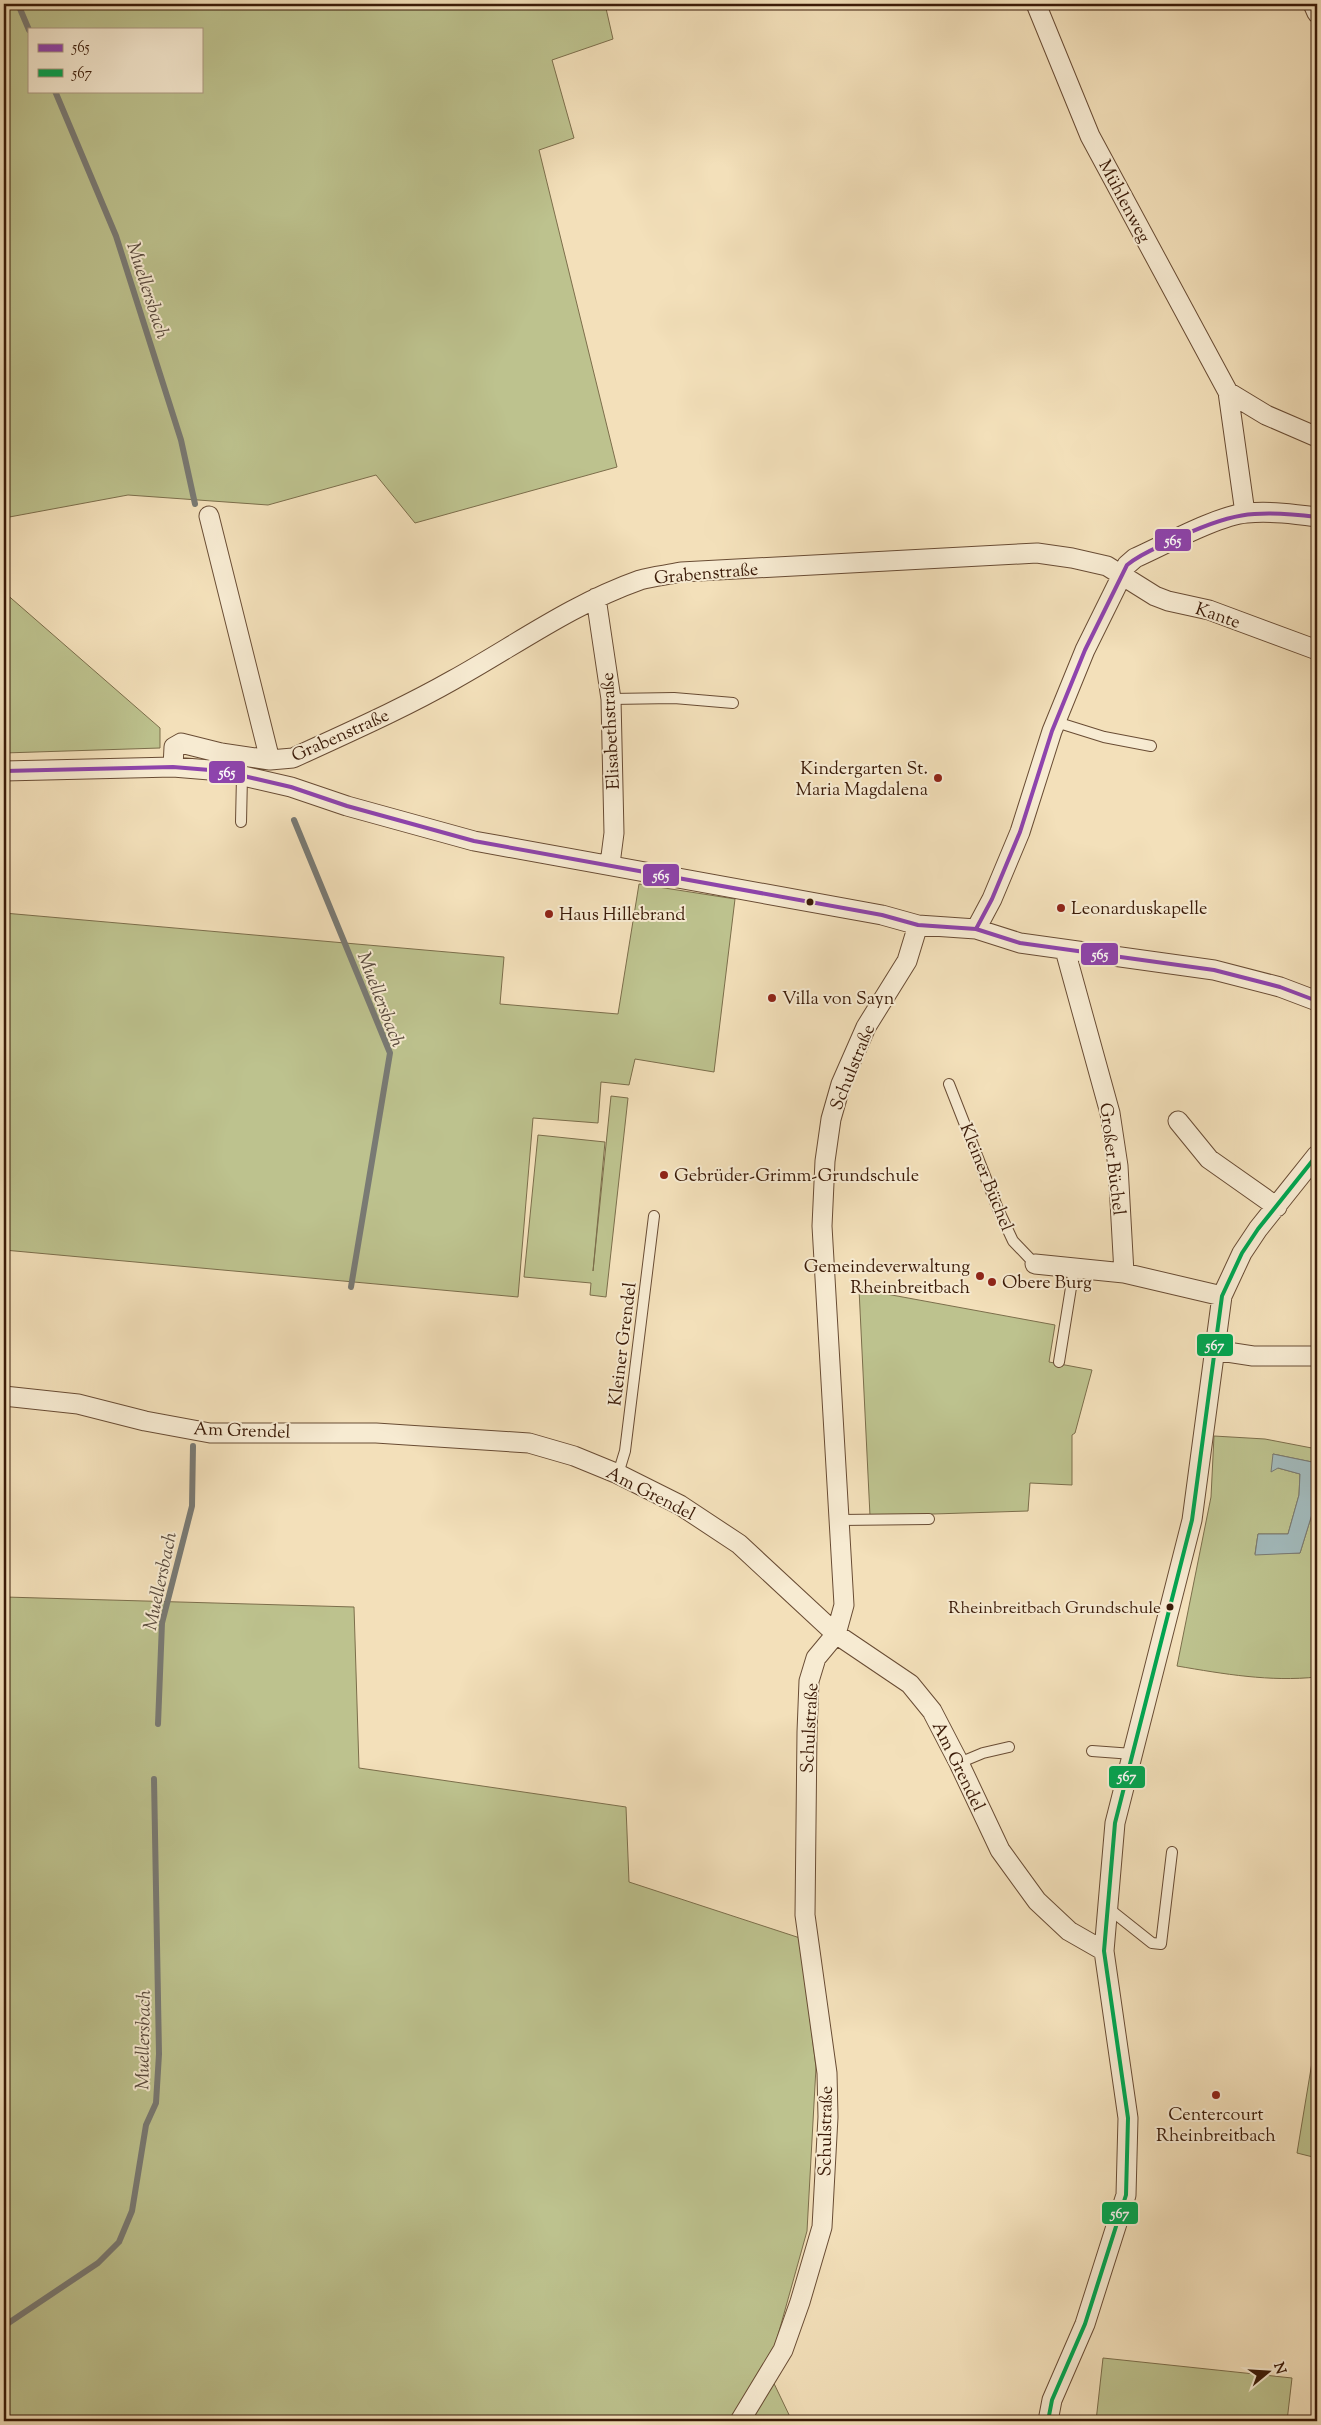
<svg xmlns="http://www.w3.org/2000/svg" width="1321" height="2425" viewBox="0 0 1321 2425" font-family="'Sorts Mill Goudy',serif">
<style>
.green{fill:#bdc28e;stroke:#7c6e4b;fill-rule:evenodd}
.water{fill:#a2babc;stroke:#797a74}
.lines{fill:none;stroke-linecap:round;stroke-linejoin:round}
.stream{stroke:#797a74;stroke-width:6}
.service-casing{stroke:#694c34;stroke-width:12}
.minor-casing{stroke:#694c34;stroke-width:21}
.service{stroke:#f7ebd2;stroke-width:10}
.minor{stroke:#f7ebd2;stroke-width:19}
.bus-1-casing{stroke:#f7ebd2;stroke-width:8}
.bus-2-casing{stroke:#f7ebd2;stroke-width:8}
.bus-1{stroke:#8e44ad;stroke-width:4}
.bus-2{stroke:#00a651;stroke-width:4}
.poi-dot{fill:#8f2418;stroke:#f7ebd2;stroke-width:2}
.bus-dot{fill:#3b1b08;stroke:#f7ebd2;stroke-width:2}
.labels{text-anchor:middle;stroke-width:4;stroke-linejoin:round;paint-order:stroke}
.bus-label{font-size:17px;fill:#3b1b08;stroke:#f7ebd2;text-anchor:end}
.street-label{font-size:18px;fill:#3b1b08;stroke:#f7ebd2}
.poi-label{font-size:18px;fill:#3b1b08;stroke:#f7ebd2;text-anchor:start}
.water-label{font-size:19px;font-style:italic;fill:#5a4b3e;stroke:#f7ebd2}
.line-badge{stroke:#f7ebd2;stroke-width:2}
.badge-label{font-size:14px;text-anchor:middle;font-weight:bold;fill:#fff}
</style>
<rect width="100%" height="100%" fill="#f3e0ba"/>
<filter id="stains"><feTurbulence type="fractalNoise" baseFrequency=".004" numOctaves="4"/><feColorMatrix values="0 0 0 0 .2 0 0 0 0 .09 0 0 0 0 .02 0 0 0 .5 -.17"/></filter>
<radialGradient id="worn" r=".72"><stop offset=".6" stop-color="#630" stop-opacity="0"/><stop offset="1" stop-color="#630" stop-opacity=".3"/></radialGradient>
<path class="green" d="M4 4H605L613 39 552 60 574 138 539 150 617 467 415 523 376 475 268 505 128 495 4 518ZM29 29H201V91H29Z
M4 592 160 728V748L4 753Z
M639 884 735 899 714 1072 635 1059 629 1085 601 1082 598 1123 533 1118 518 1297 4 1250V913L504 957 500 1004 618 1014Z
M611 1096 628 1098 606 1297 590 1295 591 1283 524 1277 538 1135 605 1142 593 1271Z
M859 1289 1055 1325 1049 1362 1092 1370 1075 1433 1072 1435V1485L1030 1483 1028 1511 870 1516Z
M1214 1436 1265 1439 1317 1449V1463L1273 1454 1278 1468 1300 1474 1299 1495 1288 1534H1258L1255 1554 1300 1553 1317 1498V1677C1270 1682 1224 1674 1177 1666L1211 1497Z
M5 1597 354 1607 359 1768 626 1807 629 1882 800 1938 816 2067 807 2231 768 2371 792 2421H4Z
M1317 2032V2158L1297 2153Z
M1103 2358 1292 2378 1287 2421H1096Z"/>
<path class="water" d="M1273 1454 1317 1463V1498L1300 1553 1255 1555 1258 1534H1288L1299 1495 1300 1474 1278 1468 1271 1472Z"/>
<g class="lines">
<path class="stream" d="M18 4 29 30
M55 91 116 236 181 440 195 504
M294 820 390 1053 351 1287
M158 1724 162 1623 192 1506 193 1446
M4 2326 98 2263 119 2242 132 2211 146 2125 156 2103 159 2054 154 1779"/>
<defs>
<path id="service" d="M611 699 674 698 733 703
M1056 722 1104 737 1151 746
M241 822 242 776
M949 1084 998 1209 1013 1241 1035 1264
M1059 1362 1074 1269
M618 1474 625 1451 654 1216
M840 1520 929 1519
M1092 1751 1133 1754
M959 1763 983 1753 1009 1747
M1108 1908 1152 1943 1161 1944 1172 1852"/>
<path id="minor" d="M1036 4 1090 136 1228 392 1245 513
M1313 4 1317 13
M1228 392 1266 415 1317 437
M209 516 270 760
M596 598 611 699 614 833 610 864
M173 767 174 747 181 743 221 753 270 760 293 758C347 733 402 709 453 680 516 645 572 604 640 580 653 576 668 575 681 572L1037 553 1072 558 1107 566 1155 596 1168 601 1209 610 1317 650
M4 771 173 767 222 771 291 787 347 806 474 841 882 915 918 925 976 929 1020 943 1214 970 1280 987 1317 1001
M976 929 992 899 1020 832 1052 731 1085 650 1127 565 1135 558C1164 545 1219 515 1247 513 1271 511 1294 514 1317 517
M1065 950 1110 1113 1118 1166 1124 1273
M1178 1121 1209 1159 1277 1207
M1035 1264 1124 1273 1222 1296
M1214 1350 1253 1356H1317
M4 1396 78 1404 145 1421 210 1433H376L529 1443 574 1456 618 1474 680 1505 739 1544 836 1634 910 1684 932 1711 959 1763 1000 1850 1037 1901 1069 1931 1104 1951
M740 2421 783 2350 800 2302 822 2227 828 2117 827 2073 805 1915 807 1732 809 1681 816 1658 836 1634 844 1605 822 1226 825 1161 831 1119 841 1084 866 1027 907 961 918 925
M1048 2421 1052 2400 1085 2324 1126 2195 1128 2118 1104 1951 1115 1823 1192 1520 1222 1296 1242 1253 1258 1229 1317 1155"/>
</defs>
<use href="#service" class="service-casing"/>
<use href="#minor" class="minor-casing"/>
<use href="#service" class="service"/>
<use href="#minor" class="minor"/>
<defs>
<path id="bus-1" d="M4 771 173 767 222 771 291 787 347 806 474 841 882 915 918 925 976 929 1020 943 1214 970 1280 987 1317 1001
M976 929 992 899 1020 832 1052 731 1085 650 1127 565C1140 554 1156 548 1171 541 1229 513 1253 509 1317 517"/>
<path id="bus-2" d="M1048 2421 1052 2400 1085 2324 1126 2195 1128 2118 1104 1951 1115 1823 1192 1520 1222 1296 1242 1253 1258 1229 1317 1155"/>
</defs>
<use href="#bus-1" class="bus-1-casing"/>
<use href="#bus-2" class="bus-2-casing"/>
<use href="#bus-1" class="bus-1"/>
<use href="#bus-2" class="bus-2"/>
</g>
<g class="poi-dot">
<circle cx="938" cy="778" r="5"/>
<circle cx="1061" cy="908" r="5"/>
<circle cx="549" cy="914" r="5"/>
<circle cx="772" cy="998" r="5"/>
<circle cx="664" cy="1175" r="5"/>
<circle cx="980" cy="1276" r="5"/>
<circle cx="992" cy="1282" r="5"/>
<circle cx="1216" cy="2095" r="5"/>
</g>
<g class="bus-dot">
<circle cx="810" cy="902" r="4.5"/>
<circle cx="1170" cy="1607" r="4.5"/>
</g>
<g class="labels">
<g class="bus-label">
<text x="1161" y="1613">Rheinbreitbach Grundschule</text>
</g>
<g class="street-label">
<text transform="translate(1125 201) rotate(62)" y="6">Mühlenweg</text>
<text transform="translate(706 573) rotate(-5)" y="6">Grabenstraße</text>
<text transform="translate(1218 615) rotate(19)" y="6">Kante</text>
<text transform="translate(610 731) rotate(-93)" y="6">Elisabethstraße</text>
<text transform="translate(340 735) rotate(-24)" y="6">Grabenstraße</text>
<text transform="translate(852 1067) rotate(-68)" y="6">Schulstraße</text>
<text transform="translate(1113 1159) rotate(83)" y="6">Großer Büchel</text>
<text transform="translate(987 1177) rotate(68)" y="6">Kleiner Büchel</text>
<text transform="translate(622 1344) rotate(-83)" y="6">Kleiner Grendel</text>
<text transform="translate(242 1430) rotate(2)" y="6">Am Grendel</text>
<text transform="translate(651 1493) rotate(27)" y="6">Am Grendel</text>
<text transform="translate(809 1728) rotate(-87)" y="6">Schulstraße</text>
<text transform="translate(959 1766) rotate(64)" y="6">Am Grendel</text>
<text transform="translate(825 2131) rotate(-89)" y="6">Schulstraße</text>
</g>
<g class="poi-label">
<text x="928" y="774" text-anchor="end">Kindergarten St.<tspan x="928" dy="21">Maria Magdalena</tspan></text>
<text x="1071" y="914">Leonarduskapelle</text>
<text x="559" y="920">Haus Hillebrand</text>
<text x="782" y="1004">Villa von Sayn</text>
<text x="674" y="1181">Gebrüder-Grimm-Grundschule</text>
<text x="970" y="1272" text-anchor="end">Gemeindeverwaltung<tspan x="970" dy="21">Rheinbreitbach</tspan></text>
<text x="1002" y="1288">Obere Burg</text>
<text x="1216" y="2120" text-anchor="middle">Centercourt<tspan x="1216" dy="21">Rheinbreitbach</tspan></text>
</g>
<g class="water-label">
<text transform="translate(149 290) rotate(72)" y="7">Muellersbach</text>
<text transform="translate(382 999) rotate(69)" y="7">Muellersbach</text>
<text transform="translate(159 1581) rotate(-78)" y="7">Muellersbach</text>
<text transform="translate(142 2040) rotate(-89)" y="7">Muellersbach</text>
</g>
</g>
<g class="line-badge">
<rect x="1154" y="528" width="38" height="24" rx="5" fill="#8e44ad"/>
<rect x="208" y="760" width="38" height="24" rx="5" fill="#8e44ad"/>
<rect x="642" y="863" width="38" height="24" rx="5" fill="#8e44ad"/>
<rect x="1080" y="942" width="39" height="24" rx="5" fill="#8e44ad"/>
<rect x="1196" y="1333" width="38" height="24" rx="5" fill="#00a651"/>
<rect x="1108" y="1765" width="38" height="24" rx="5" fill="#00a651"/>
<rect x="1101" y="2201" width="38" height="24" rx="5" fill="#00a651"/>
</g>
<g class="badge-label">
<text x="1173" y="545">565</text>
<text x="227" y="777">565</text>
<text x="661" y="880">565</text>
<text x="1100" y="959">565</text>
<text x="1215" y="1350">567</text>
<text x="1127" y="1781">567</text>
<text x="1120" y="2218">567</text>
</g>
<rect width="1321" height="2425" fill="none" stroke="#f3e0ba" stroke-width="20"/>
<rect x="5" y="5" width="1311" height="2415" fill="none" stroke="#3b1b08" stroke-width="2.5"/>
<rect x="10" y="10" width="1301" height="2405" fill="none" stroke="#3b1b08"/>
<rect x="28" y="28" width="175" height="65" fill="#f7ebd2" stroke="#ac9881"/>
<rect x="38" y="44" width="25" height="8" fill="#8e44ad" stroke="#ac9881"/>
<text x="72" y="52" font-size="15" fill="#3b1b08">565</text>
<rect x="38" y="69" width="25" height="8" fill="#00a651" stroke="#ac9881"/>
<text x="72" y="78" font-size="15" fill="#3b1b08">567</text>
<g transform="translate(1268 2372) rotate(72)" stroke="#f7ebd2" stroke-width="4" paint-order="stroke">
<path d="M0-4L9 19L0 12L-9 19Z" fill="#3b1b08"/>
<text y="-8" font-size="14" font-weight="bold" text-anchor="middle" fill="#3b1b08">N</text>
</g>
<rect width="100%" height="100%" filter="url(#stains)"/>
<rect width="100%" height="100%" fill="url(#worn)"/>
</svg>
